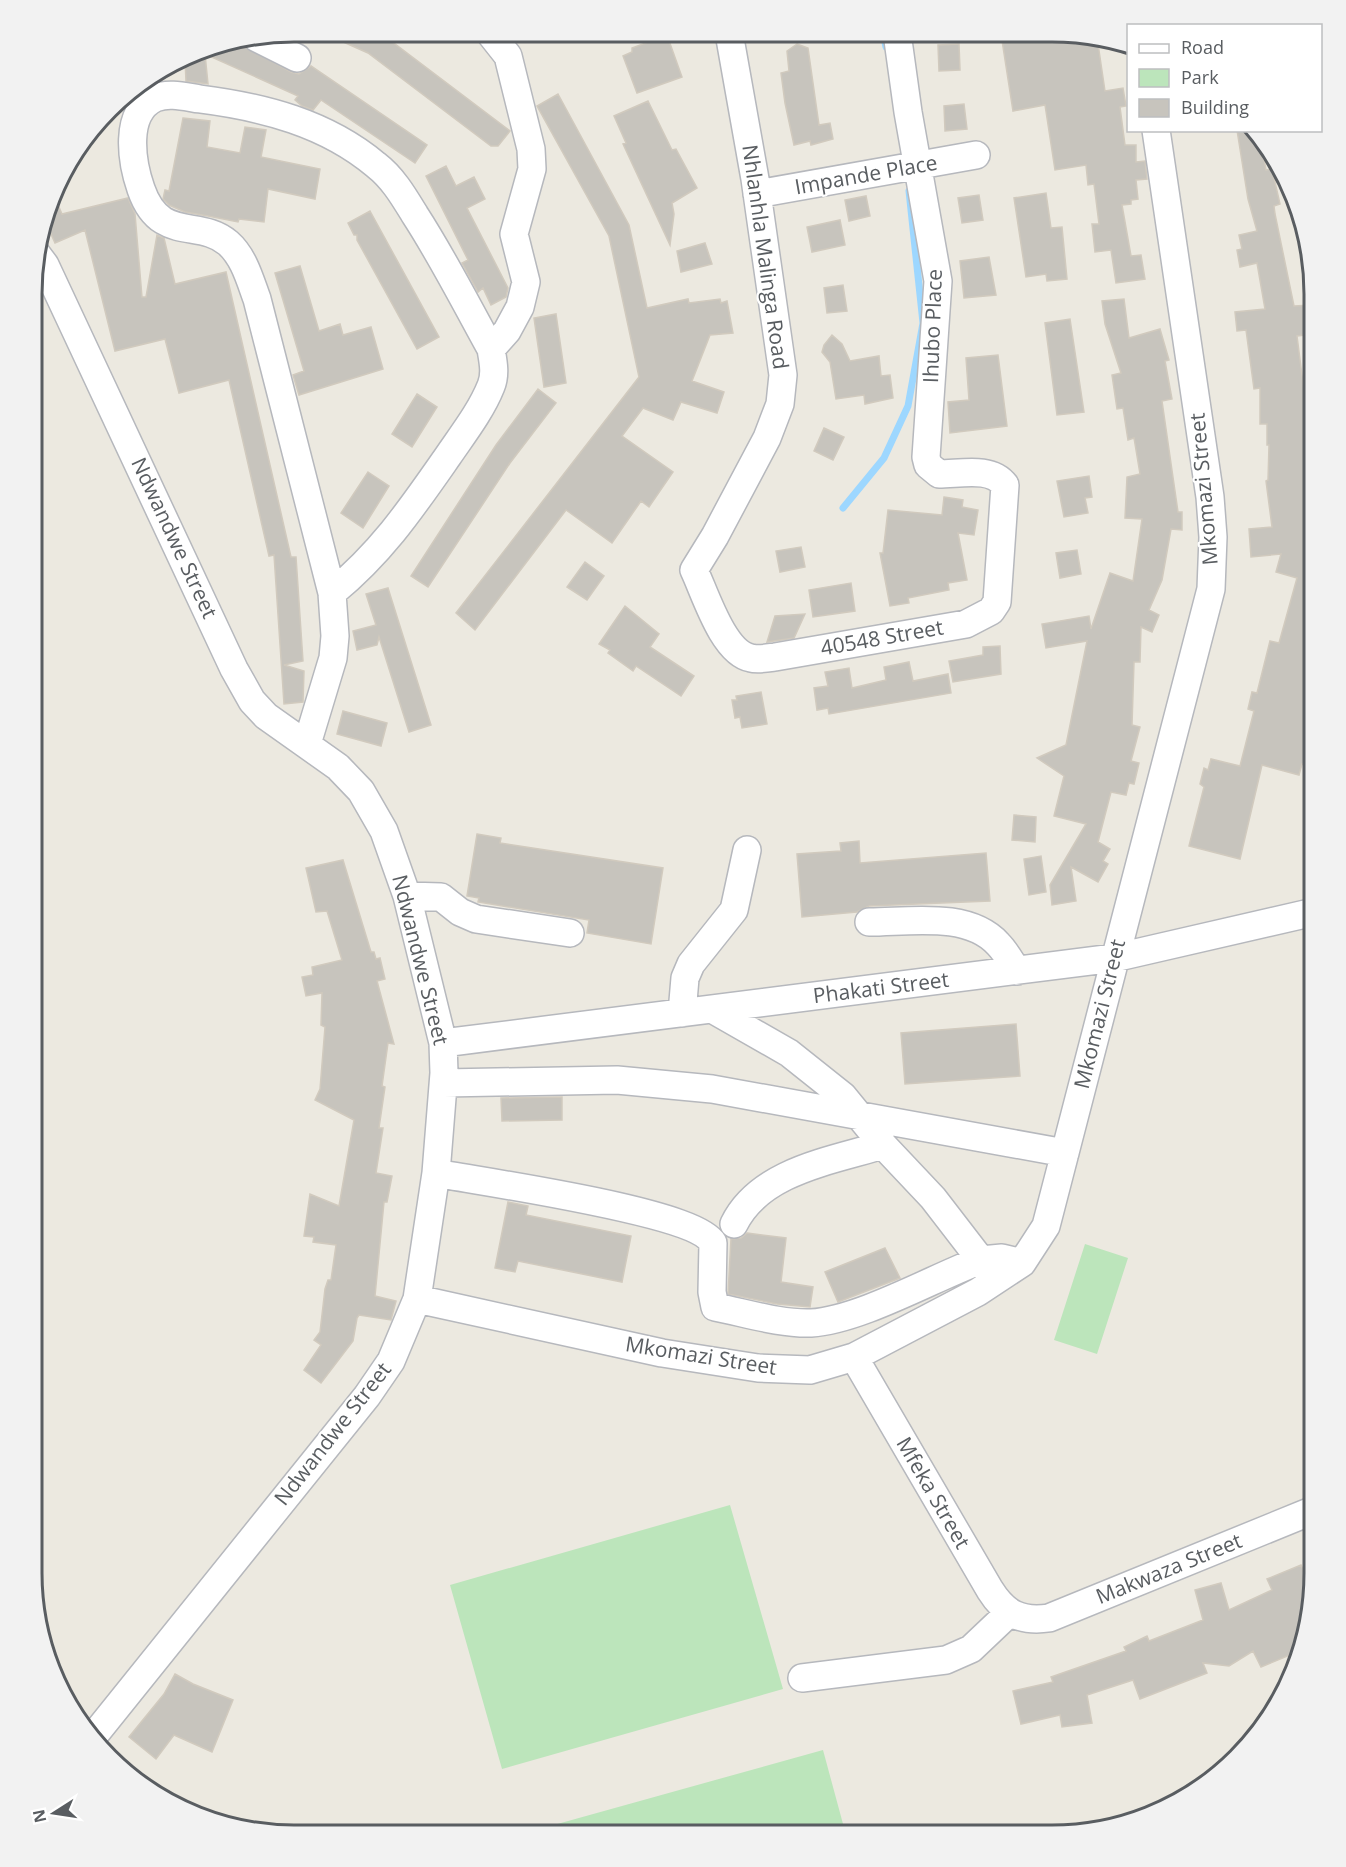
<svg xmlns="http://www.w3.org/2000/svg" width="1346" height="1867" viewBox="0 0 1346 1867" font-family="'Open Sans',sans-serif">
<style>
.green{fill:#bce5bb}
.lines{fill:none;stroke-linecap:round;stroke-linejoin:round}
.stream{stroke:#9dd7ff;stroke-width:7}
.building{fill:#c7c4bd;stroke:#d1cabe;stroke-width:1.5}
.minor-casing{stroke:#b6b8bd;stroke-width:30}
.minor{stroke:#fff;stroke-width:27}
.labels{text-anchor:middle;stroke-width:4.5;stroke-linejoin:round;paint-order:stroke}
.street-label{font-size:21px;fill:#595d61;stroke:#fff}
.rim{fill:none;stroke:#595d61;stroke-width:3}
</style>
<rect width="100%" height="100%" fill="#ece9e0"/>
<path class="green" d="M1085 1244 1128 1258 1097 1354 1054 1340Z
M730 1505 783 1689 502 1769 450 1585Z
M823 1750 846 1835 525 1834V1833Z"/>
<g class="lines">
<path class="stream" d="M883 33 886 47
M843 508 884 458 908 406 923 323 909 191"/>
</g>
<path class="building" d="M321 32H374L387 38 510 131 498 146H491L368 53Z
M1001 34H1086L1097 37 1105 91 1123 88 1126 106 1120 107 1125 145H1136V162L1145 161 1147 179 1136 180 1138 199 1131 200V204L1122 205 1131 256 1141 255 1145 279 1116 283 1111 250 1095 252 1092 224H1099L1094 184 1088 185 1086 165 1055 170 1045 105 1013 111Z
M667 35 682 77 637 93 623 56 632 52V48Z
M235 41 291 72 299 74 311 66 427 145 415 163 321 100 313 110 302 106 295 100 298 96 205 54 208 84 186 81 185 60 210 46Z
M797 44 808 48 819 125 830 123 833 139 811 145 810 141 794 145 785 103 781 73 789 71 787 51Z
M959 44 960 70 939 71 938 45Z
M558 94 629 225 647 308 688 299 689 303 720 299 721 303 727 301 733 333 710 335 692 381 724 392 717 413 681 402 673 420 643 408 622 436 673 472 649 507 641 501 612 543 566 510 475 630 456 613 639 377 609 236 537 106Z
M648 101 672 150 676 149 697 188 672 203 674 214 670 245 623 144 626 143 614 116Z
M964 104 967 129 945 131 944 106Z
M183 118 210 121 207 147 240 153 245 127 266 130 261 157 320 169 315 199 268 189 264 222 239 219 238 222 208 216 185 212 169 205 163 199 165 190 169 191Z
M1237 130H1248L1262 148 1266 170 1272 169 1280 204 1274 206 1275 214 1294 306 1311 305 1314 334 1297 336 1304 391 1314 389V627L1308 651 1314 653V767L1302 764 1299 775 1262 765 1240 859 1189 846 1204 787 1200 784 1204 768 1208 770 1211 759 1240 766 1254 711 1248 709 1252 692 1257 693 1270 641 1279 643 1297 578 1276 572 1281 554 1251 557 1249 529 1272 527 1266 481 1268 480 1269 445H1267V424H1260V388L1254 389 1246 330 1237 331 1235 312 1265 309 1257 263 1240 267 1237 250 1242 249 1239 235 1257 231 1248 199Z
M446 166 456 186 474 177 485 199 467 208 508 288 506 297 491 305 483 288 478 292 462 263 468 260 426 176Z
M1046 193 1051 228 1062 227 1067 279 1047 281 1046 274 1026 277 1014 198Z
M979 195 983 220 962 223 958 198Z
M866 196 870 216 849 221 845 200Z
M55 198 62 214 128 198 135 214 142 297H146L157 235 164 238 175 284 226 272 291 557H296L303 661 284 665 304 671 303 702 284 704 274 555 269 556 229 380 179 393 165 339 115 351 85 230 55 243 46 223Z
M370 211 439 337 417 349 357 240V235H354L348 223Z
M840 220 845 245 812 252 807 227Z
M705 243 712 264 681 272 677 251Z
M989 257 996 295 964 298 960 261Z
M300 266 319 331 340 324 343 335 371 327 383 369 299 395 293 375 304 371 275 273Z
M843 285 847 311 827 313 824 288Z
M1124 299 1129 338 1160 329 1169 360 1165 361 1172 399 1162 401 1178 512H1182V530L1171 529 1162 580 1149 610 1159 615 1152 632 1141 627 1140 662H1134L1132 725 1140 727 1131 761 1139 763 1134 784 1129 783 1126 795 1111 792 1098 842 1110 849 1103 861 1108 864 1098 882 1071 867 1076 901 1052 905 1050 885 1086 824 1054 816 1064 776 1037 758 1066 745 1087 641 1046 648 1042 624 1089 616 1091 629 1110 573 1133 581 1142 519 1125 518 1127 477 1140 474 1134 438 1128 440 1123 408 1117 409 1112 375 1121 373 1105 324 1102 301Z
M556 314 566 383 544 387 534 318Z
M1070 319 1084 412 1057 415 1045 323Z
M832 335 842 344 850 361 879 356 881 376 890 375 893 398 865 404 864 395 836 399 830 362 822 352 824 345Z
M998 355 1007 426 950 433 948 402 969 400 966 358Z
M538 389 556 403 510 463 428 587 411 576 496 445Z
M417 394 437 407 412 447 392 434Z
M824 428 844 437 833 460 814 451Z
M368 472 389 486 363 528 341 513Z
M1089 476 1092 497 1085 498 1088 513 1064 517 1057 481Z
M944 497 963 500 962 507 978 510 974 535 958 533 967 580 948 583 949 590 908 598 909 603 890 606 880 553H883L888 510 942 515Z
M801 547 805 567 780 572 776 551Z
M1077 550 1081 574 1060 578 1056 553Z
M585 562 604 576 587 600 567 587Z
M851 583 855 611 813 617 809 590Z
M388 588 431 725 409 732 379 637 377 645 357 650 353 631 376 625 366 594Z
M625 606 659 634 650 647 694 676 681 696 636 666 633 671 608 653 610 650 599 644Z
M805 614 794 638 767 642 775 616Z
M1000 646 1001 674 953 682 949 661 983 655V647Z
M909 662 913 681 948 674 951 693 829 714 828 708 817 710 814 688 828 686 825 672 849 668 852 688 886 680 884 667Z
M761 692 767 724 742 728 740 717 735 718 732 700H737L736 696Z
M343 711 387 723 381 746 337 734Z
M1014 815 1036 817 1035 842 1012 840Z
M477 834 501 838 500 843 663 868 651 944 587 933 589 920 478 902 479 898 467 896Z
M859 841 860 863 986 853 990 901 869 906 857 912 802 917 797 854 841 851 840 843Z
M1041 856 1046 892 1029 895 1024 859Z
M343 860 371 952H374L376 959 380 958 385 979 377 981 394 1044 388 1043 382 1086 385 1087 379 1128H383L376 1173 392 1176 387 1202H384L375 1296 396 1301 391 1320 359 1315 357 1318 353 1341 321 1383 304 1370 321 1345 314 1340 320 1332 325 1289 328 1280H331L336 1245 313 1242 314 1237 304 1236 310 1194 339 1206 354 1120 315 1100 320 1089 325 1027 321 1025 322 993 306 996 302 977 313 975 312 967 342 960 327 911 316 912 306 868Z
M1016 1024 1020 1076 905 1084 901 1033Z
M562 1097V1120L502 1121 501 1098Z
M508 1202 528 1206 526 1215 631 1236 622 1282 518 1261 515 1272 495 1268Z
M747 1233 786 1238 781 1282 813 1287 810 1307 777 1304 728 1294 731 1239 741 1238Z
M885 1248 900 1278 838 1302 825 1272Z
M1301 1565 1313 1593 1302 1650 1261 1667 1253 1651 1229 1666 1203 1663 1207 1673 1140 1699 1133 1680 1087 1695 1092 1723 1062 1727 1060 1715 1021 1724 1013 1691 1053 1682 1051 1677 1126 1651 1124 1647 1147 1636 1149 1641 1203 1620 1195 1590 1221 1583 1229 1610 1272 1590 1267 1579Z
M175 1674 193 1684 233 1700 212 1752 174 1735 156 1759 129 1737 164 1694Z"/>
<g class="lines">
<defs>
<path id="minor" d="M489 32 508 56 531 149 532 169 514 234 526 282 520 307 507 331 491 349
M729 33 755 179 783 375 780 404 767 438 715 536 694 570C705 593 723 653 751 658 758 660 768 658 775 657L966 624 991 611 997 602 1005 485C991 466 960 474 939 474L928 465 926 457 938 281 908 112 897 33
M257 38 297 58
M757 194 976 155
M36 253 45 265 234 669 252 701 266 716 338 767 361 791 384 831 407 896 443 1043 444 1073 436 1173 417 1299 391 1361 367 1396 92 1738
M307 744 333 658 335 636 332 593 257 299C250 280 244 257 228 243 199 218 160 244 141 189 132 163 123 113 155 98 169 92 186 97 200 99 263 107 326 123 376 165 393 178 404 197 415 215 443 258 466 304 491 349 493 361 496 374 491 386 481 411 463 434 448 456 411 509 382 552 332 593
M407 896 441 897 460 912 476 919 570 933
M869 922C909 922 968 911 998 944 1006 952 1011 962 1017 971
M712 1009 789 1053 843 1096 883 1145 933 1198 990 1272
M682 1013 685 978 691 964 734 910 747 850
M443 1043 1114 958 1314 912
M444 1083 617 1080 712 1089 1065 1153
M436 1173C482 1182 694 1211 713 1243L712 1292 715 1307C746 1313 780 1324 811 1323 860 1320 933 1278 981 1260L1002 1258 1022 1263
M734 1224C760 1171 831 1161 883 1145
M417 1299 662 1353 758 1368 810 1370 854 1357 978 1292 1022 1263 1046 1226 1211 589 1213 537 1210 497 1156 130
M854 1357 990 1590C1005 1614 1021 1622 1049 1618L1314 1510
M802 1678 946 1660 971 1649 1009 1613"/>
</defs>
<use href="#minor" class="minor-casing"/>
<use href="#minor" class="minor"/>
</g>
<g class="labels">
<g class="street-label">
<text transform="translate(866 175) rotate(-10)" y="7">Impande Place</text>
<text transform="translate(765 257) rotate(82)" y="7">Nhlanhla Malinga Road</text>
<text transform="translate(933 326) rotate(-88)" y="7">Ihubo Place</text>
<text transform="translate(1204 489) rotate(-95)" y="7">Mkomazi Street</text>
<text transform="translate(174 538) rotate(65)" y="7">Ndwandwe Street</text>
<text transform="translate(882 638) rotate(-10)" y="7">40548 Street</text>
<text transform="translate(420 960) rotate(76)" y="7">Ndwandwe Street</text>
<text transform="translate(881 988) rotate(-7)" y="7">Phakati Street</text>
<text transform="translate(1100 1014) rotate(-76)" y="7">Mkomazi Street</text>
<text transform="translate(701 1356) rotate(9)" y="7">Mkomazi Street</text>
<text transform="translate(333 1434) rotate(-52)" y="7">Ndwandwe Street</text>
<text transform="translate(933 1493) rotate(60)" y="7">Mfeka Street</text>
<text transform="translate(1169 1569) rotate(-22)" y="7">Makwaza Street</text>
</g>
</g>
<path d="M0 0H1346V1867H0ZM294 42H1052A252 252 0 0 1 1304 294V1573A252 252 0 0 1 1052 1825H294A252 252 0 0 1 42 1573V294A252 252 0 0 1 294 42Z" fill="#f2f2f2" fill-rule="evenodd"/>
<path class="rim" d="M294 42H1052A252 252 0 0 1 1304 294V1573A252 252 0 0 1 1052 1825H294A252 252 0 0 1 42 1573V294A252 252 0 0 1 294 42Z"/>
<rect x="1127" y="24" width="195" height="108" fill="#ffffff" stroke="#bdbec0" stroke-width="1.5"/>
<rect x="1139" y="44" width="30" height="9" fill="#ffffff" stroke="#bdbec0" stroke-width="1.5"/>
<text x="1181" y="54" font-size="18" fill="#595d61">Road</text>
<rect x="1139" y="69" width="30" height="18" fill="#bce5bb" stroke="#bdbec0" stroke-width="1.5"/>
<text x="1181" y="84" font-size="18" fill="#595d61">Park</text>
<rect x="1139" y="99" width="30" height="18" fill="#c7c4bd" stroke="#bdbec0" stroke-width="1.5"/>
<text x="1181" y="114" font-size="18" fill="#595d61">Building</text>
<g transform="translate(54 1813) rotate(258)" stroke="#ffffff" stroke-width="4.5" paint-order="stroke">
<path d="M0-4.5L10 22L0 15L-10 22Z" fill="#595d61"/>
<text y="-9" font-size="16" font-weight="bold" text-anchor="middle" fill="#595d61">N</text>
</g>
</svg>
